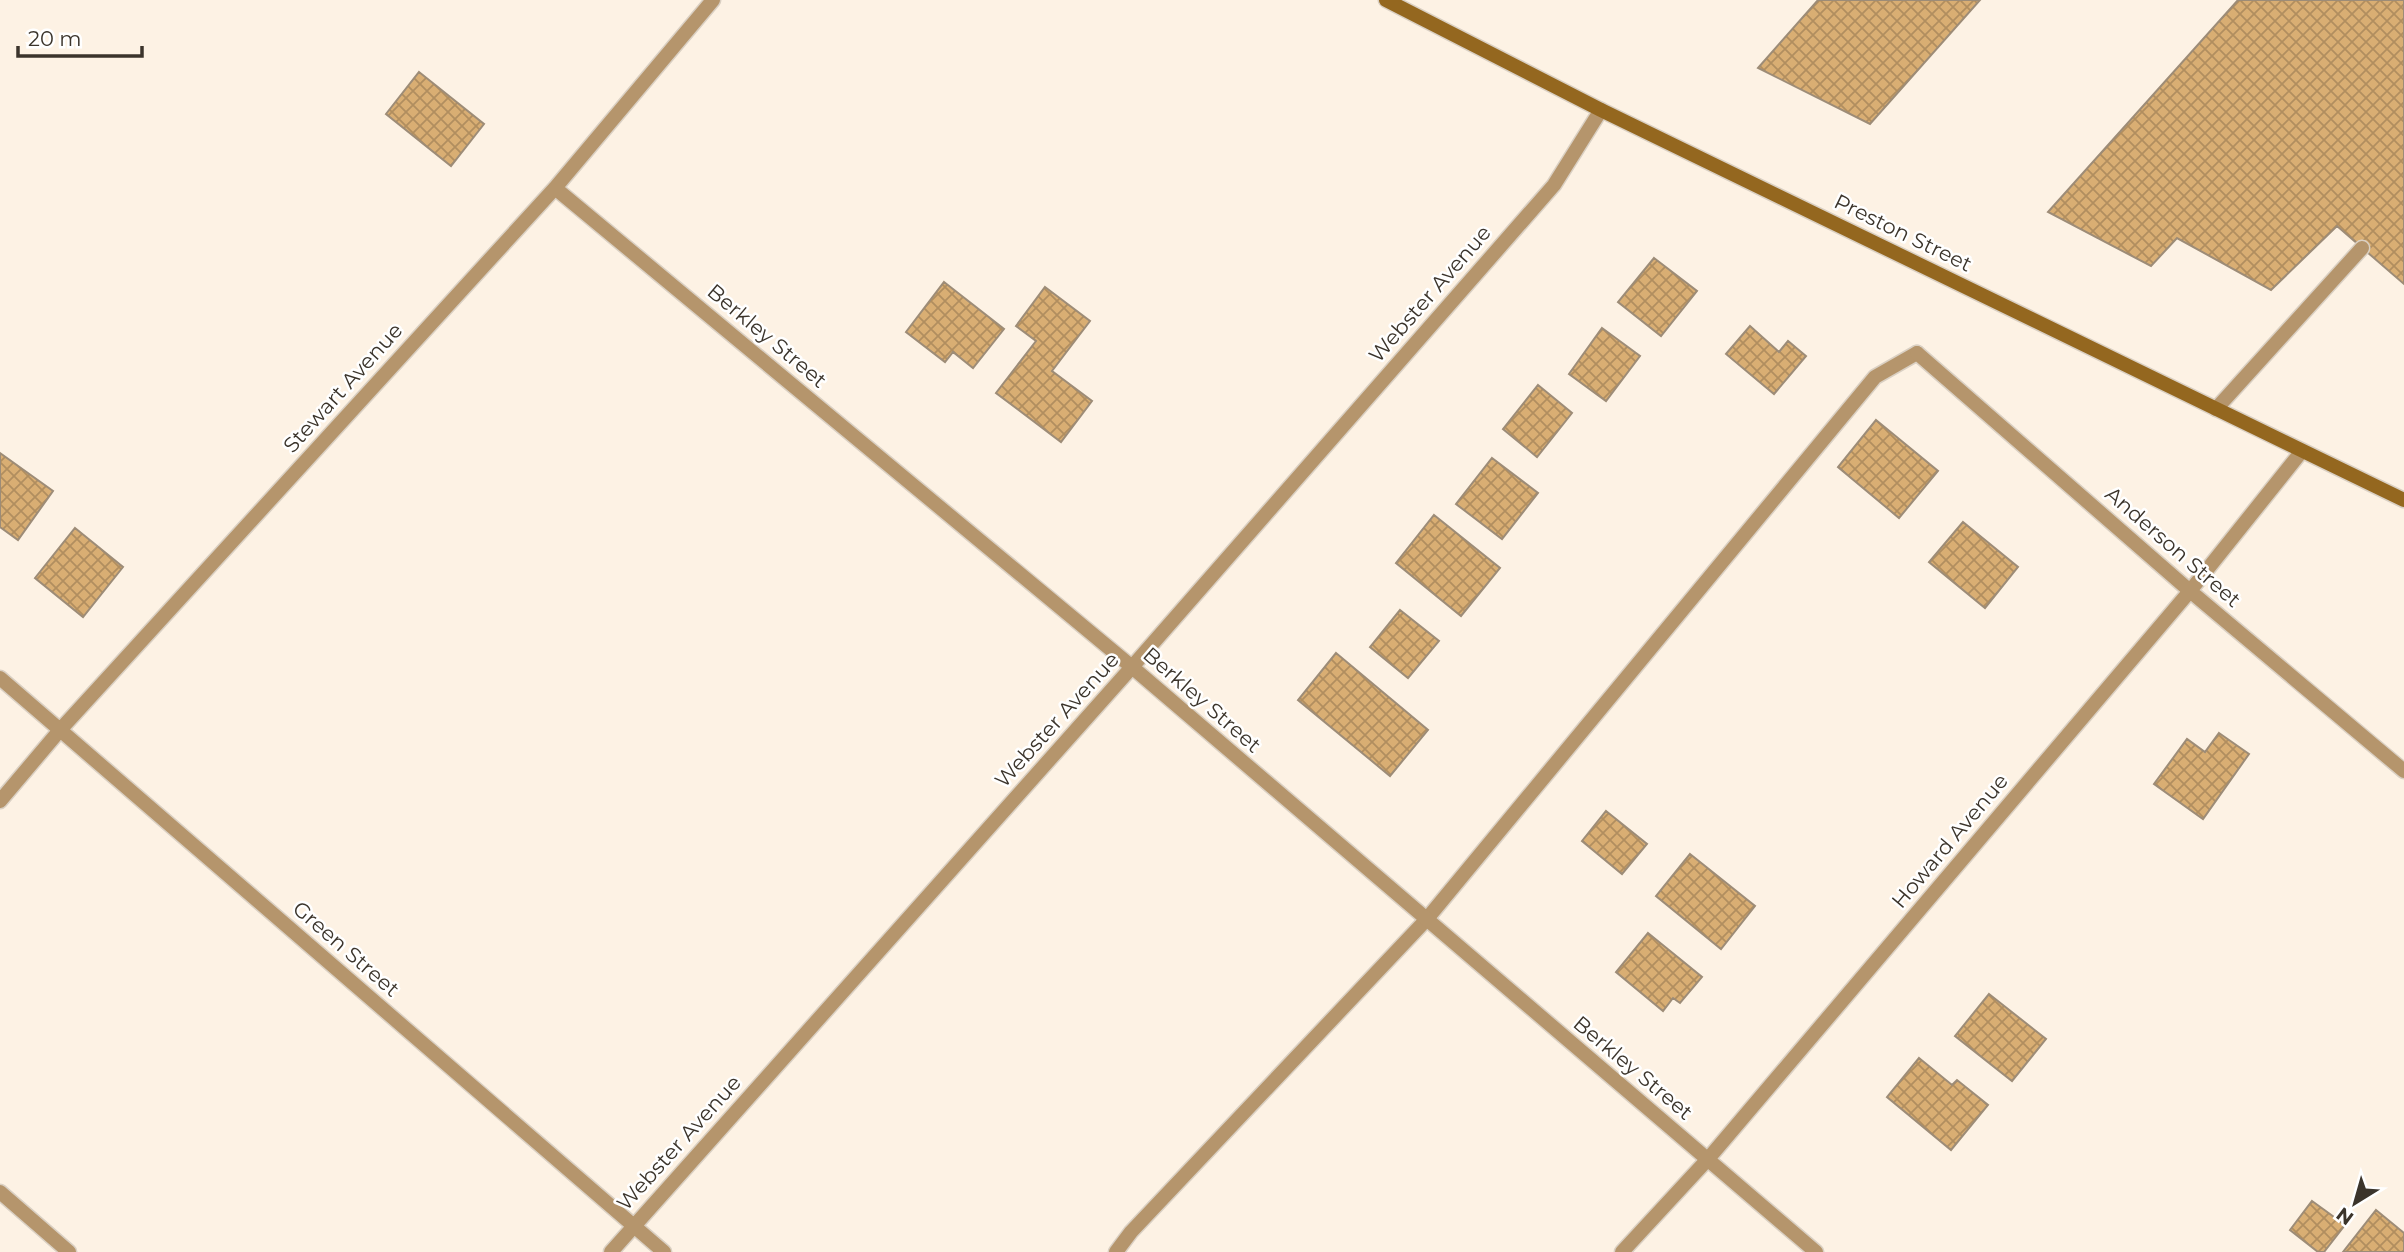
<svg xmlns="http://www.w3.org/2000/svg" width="2404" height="1252" viewBox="0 0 2404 1252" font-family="Montserrat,sans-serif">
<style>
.building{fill:url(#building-cross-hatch);stroke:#9d8c77;stroke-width:2}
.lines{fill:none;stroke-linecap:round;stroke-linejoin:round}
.lane-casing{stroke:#dad0c3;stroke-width:17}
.street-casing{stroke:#dad0c3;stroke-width:17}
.secondary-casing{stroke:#dad0c3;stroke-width:17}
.lane{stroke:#b5956c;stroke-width:14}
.street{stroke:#b5956c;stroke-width:14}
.secondary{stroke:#94671f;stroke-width:14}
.labels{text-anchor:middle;stroke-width:5;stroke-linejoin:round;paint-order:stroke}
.street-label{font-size:21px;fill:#3b342b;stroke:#fff}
</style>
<defs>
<pattern id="building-cross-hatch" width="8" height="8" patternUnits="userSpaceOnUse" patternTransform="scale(1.75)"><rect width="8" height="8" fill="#d9ae73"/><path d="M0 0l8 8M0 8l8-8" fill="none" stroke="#b18e5f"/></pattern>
</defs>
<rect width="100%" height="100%" fill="#fdf2e4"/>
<path class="building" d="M1818 0H1980L1870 124 1758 68Z
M2238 0H2404V284L2337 226 2271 290 2177 238 2151 266 2048 212Z
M419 72 484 124 451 166 386 114Z
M1654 258 1697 291 1661 336 1618 302Z
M944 282 1004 329 973 368 953 352 945 362 906 332Z
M1045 287 1090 321 1052 371 1092 401 1061 442 996 393 1036 341 1016 326Z
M1750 326 1779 352 1788 341 1806 356 1774 394 1726 354Z
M1602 328 1640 356 1606 401 1569 374Z
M1538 385 1572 413 1537 457 1503 429Z
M1876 420 1938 471 1899 518 1838 467Z
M0 453 53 491 18 540 0 527Z
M1492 458 1538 493 1502 539 1456 504Z
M1434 515 1500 568 1461 616 1396 563Z
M1963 522 2018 567 1985 608 1929 562Z
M75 528 123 567 83 617 35 578Z
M1400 610 1439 641 1408 678 1370 647Z
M1336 653 1428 730 1390 776 1298 700Z
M2219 733 2249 754 2203 819 2154 784 2187 739 2205 752Z
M1606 811 1647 844 1622 874 1582 841Z
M1690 854 1755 906 1721 949 1656 896Z
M1648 933 1702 977 1680 1003 1673 998 1663 1011 1616 972Z
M1989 994 2046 1039 2012 1081 1955 1036Z
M1919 1058 1952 1085 1957 1080 1988 1105 1951 1150 1887 1097Z
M2312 1201 2345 1225 2324 1252H2318L2290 1230Z
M2376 1210 2404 1233V1252H2343Z"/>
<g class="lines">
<defs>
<path id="lane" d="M2216 409 2362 248
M0 1192 69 1252
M1116 1252 1131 1232 1426 920 1875 377 1917 353"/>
<path id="street" d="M555 188 1132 667 1816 1252
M1917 353 2190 591 2404 771
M0 678 664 1252
M0 801 60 730 555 188 713 0
M611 1252 1132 667 1554 185 1601 110
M1622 1252 1708 1159 2190 591 2302 451"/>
<path id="secondary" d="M1386 0 1601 110 2404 500"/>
</defs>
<use href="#lane" class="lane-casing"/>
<use href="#street" class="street-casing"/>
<use href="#secondary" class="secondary-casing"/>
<use href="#lane" class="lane"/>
<use href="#street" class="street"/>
<use href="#secondary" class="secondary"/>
</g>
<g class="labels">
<g class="street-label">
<text transform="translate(1903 233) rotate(26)" y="7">Preston Street</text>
<text transform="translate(1430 294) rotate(-49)" y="7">Webster Avenue</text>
<text transform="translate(767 336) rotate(40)" y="7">Berkley Street</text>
<text transform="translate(343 388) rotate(-48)" y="7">Stewart Avenue</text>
<text transform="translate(2173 547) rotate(41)" y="7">Anderson Street</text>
<text transform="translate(1202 700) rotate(41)" y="7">Berkley Street</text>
<text transform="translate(1057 720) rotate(-48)" y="7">Webster Avenue</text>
<text transform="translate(1950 841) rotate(-50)" y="7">Howard Avenue</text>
<text transform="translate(346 949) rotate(41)" y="7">Green Street</text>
<text transform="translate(1633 1068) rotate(40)" y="7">Berkley Street</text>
<text transform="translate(679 1143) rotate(-48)" y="7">Webster Avenue</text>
</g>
</g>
<g transform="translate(2355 1203) rotate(217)" stroke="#ffffff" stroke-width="5" paint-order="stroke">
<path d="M0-5L12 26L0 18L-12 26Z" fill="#3b342b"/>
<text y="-10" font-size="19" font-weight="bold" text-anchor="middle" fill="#3b342b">N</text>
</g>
<path d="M18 46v10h124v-10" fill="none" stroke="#3b342b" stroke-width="3.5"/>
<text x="28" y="46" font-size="21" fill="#3b342b" stroke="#ffffff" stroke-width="5" paint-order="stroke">20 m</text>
</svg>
